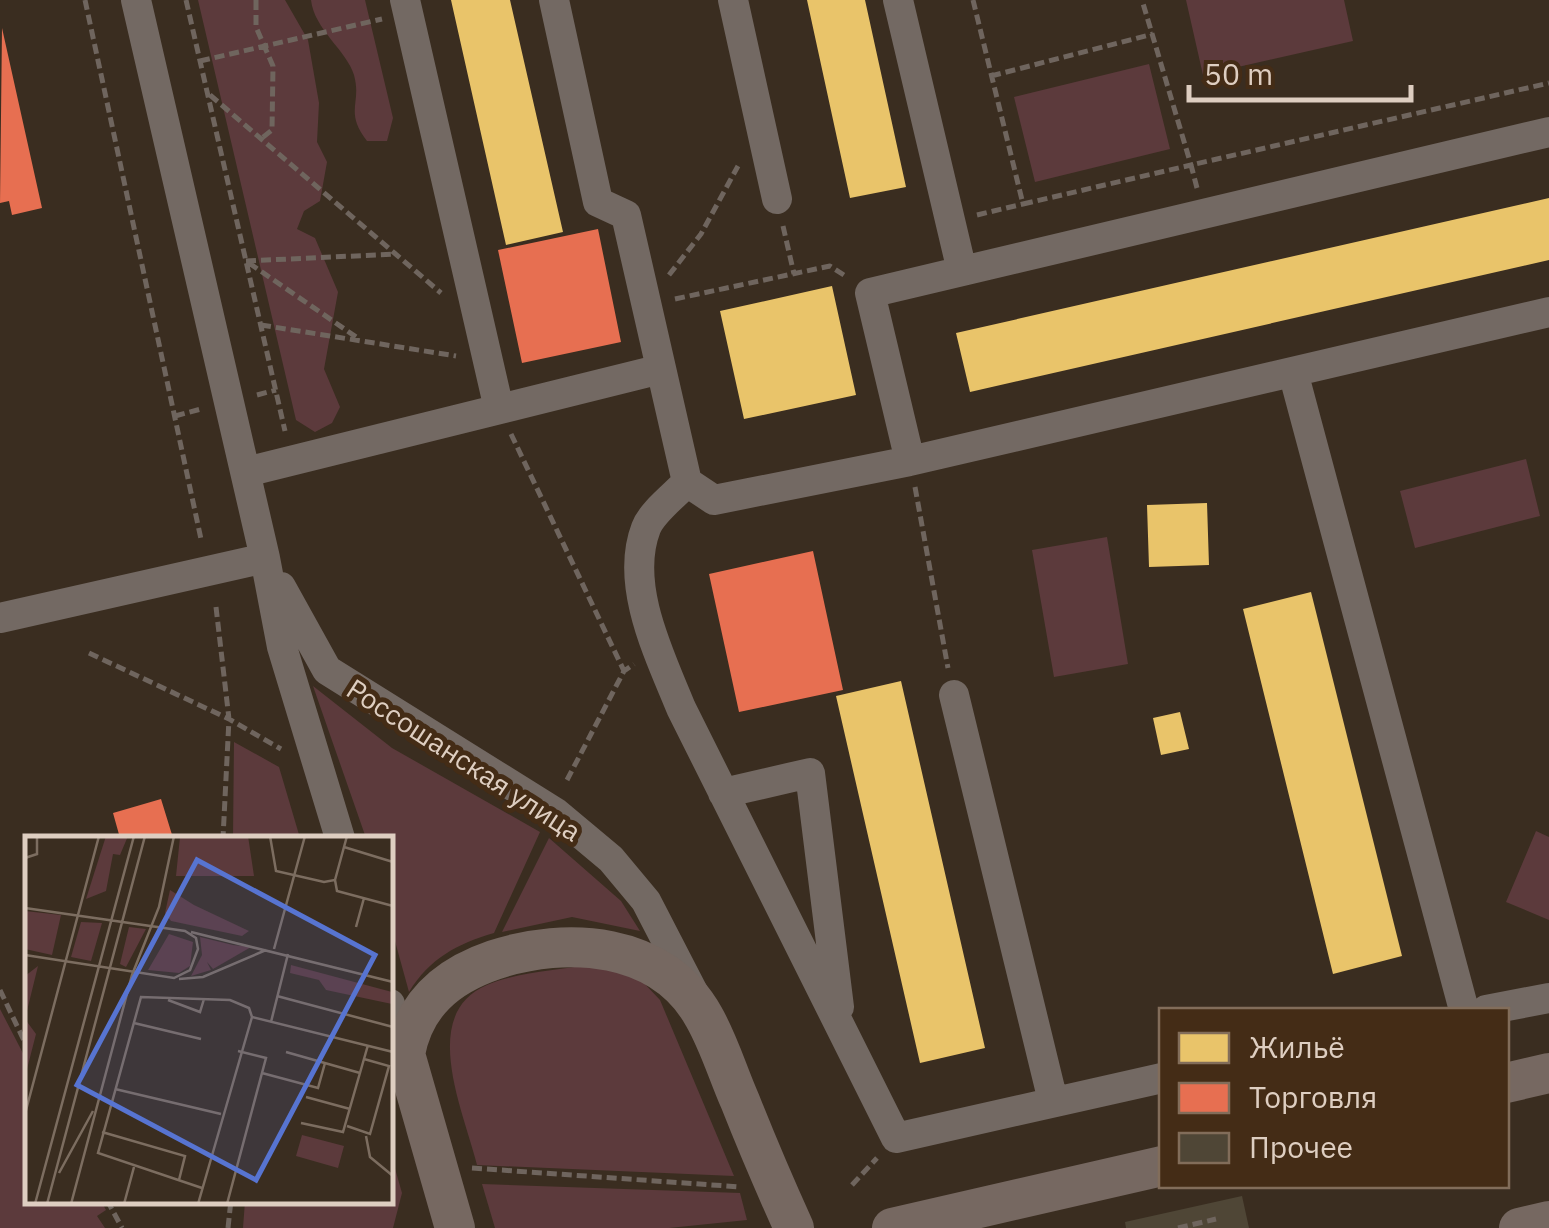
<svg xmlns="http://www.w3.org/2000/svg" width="1549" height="1228" viewBox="0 0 1549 1228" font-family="'IBM Plex Sans',sans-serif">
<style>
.green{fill:#5c3a3c}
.homes{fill:#e9c46a}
.shops{fill:#e76f51}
.building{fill:#4f4636}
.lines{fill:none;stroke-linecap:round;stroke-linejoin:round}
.path{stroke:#6f655e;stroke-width:5;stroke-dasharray:10 5;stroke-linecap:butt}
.minor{stroke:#736963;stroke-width:30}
.major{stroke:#766861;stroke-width:40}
.labels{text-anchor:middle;stroke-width:10;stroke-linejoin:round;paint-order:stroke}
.street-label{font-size:28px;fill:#decec1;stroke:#442c16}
.inset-road{fill:none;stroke:#7c6d60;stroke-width:2.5}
.view{fill:#5774d1;fill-opacity:0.15;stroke:#5774d1;stroke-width:5}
.inset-edge{fill:none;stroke:#decec1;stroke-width:5}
</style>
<rect width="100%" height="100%" fill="#3a2d20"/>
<path class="green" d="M198 0H285L308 40 319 103 317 142 327 162 320 201 304 211 297 229 315 238 338 292 324 369 340 407 332 423 315 432 296 420Z
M311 0H365L393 118 387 141H367C344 111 362 104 354 75 347 51 314 29 311 0Z
M1186 0H1344L1353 41 1203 75Z
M1149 64 1170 149 1035 182 1014 97Z
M1526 459 1540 516 1415 548 1400 491Z
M1107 537 1128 664 1054 677 1032 550Z
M313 686 392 748 540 832 494 933C457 944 430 958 409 992L390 923V838H366Z
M234 742 279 767 300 838H233Z
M1536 831 1549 837V920L1506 902Z
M549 838 621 901 640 931 572 917 502 932Z
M593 964 642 981 660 1000 734 1176 477 1165C464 1112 418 1014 487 985 518 972 559 970 593 964Z
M0 1009 27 1061 28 1200 101 1201 106 1210 97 1216 105 1228H0Z
M390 1151 402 1193 393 1228H243L245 1201 390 1200Z
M482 1184 740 1193 747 1220 669 1228H495Z"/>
<path class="homes" d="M451 0H510L563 232 506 245Z
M807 0H865L906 187 850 198Z
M1549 198V260L970 392 956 333Z
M832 286 856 395 744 419 720 311Z
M1207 503 1209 565 1149 567 1147 505Z
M1311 592 1402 956 1333 974 1243 609Z
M901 681 985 1048 920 1063 836 696Z
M1180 712 1189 749 1161 755 1153 718Z"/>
<path class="shops" d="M2 28 42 208 12 215 9 201 0 203Z
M598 229 621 342 522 363 498 250Z
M813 551 843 690 739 712 709 574Z
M161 799 173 838H120L113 813Z"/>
<path class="building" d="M1242 1196 1249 1228H1126L1125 1222Z"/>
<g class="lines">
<path class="path" d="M85 0 201 539
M186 0 285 431
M256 0V27L273 66 272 130 262 138
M973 0 1023 204 1191 165 1142 0
M200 61 382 19
M991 76 1153 34
M210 95 441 293
M1197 188 1191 165 1549 83
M977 215 1023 204
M783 226 794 274
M246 261 397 254
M249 263 359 339
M669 275 701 234 738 166
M675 299 830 266 847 277
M261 325 456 356
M257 395 276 390
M175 416 201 409
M511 434 624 671
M915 487 948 668
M216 607 229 719 223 838
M89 653 229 719 281 749
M567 780 624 671 634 664
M0 990 28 1049
M472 1168 741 1187
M852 1185 877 1158
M107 1200 122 1228
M228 1228 231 1200
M1178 1228 1216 1219"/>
<path class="minor" d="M136 0 265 558 282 647 340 838
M405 0 499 409
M554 0 598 202 626 215 687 482 714 500 910 461 1549 312
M733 0 777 199
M898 0 962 271
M1293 372 1464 1010
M910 461 870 293 1549 132
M246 472 661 369
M687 482C675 495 652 512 646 528 624 585 660 656 681 708L896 1138 1162 1078
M281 587 327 670 556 813 611 859 646 901 693 992
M0 618 265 558
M954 695 1053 1101
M723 793 810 773 839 1007
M390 1004 405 1054
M1486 1010 1549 998"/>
<path class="major" d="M1506 1083 1549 1073
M455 1228 405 1054C414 1004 447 976 494 960 566 936 662 941 704 1017 719 1043 728 1074 740 1101 757 1144 775 1186 794 1228
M892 1228 1162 1166
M1519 1228 1549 1221"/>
</g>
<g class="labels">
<g class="street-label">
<text transform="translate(464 760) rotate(33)" y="10">Россошанская улица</text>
</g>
</g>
<g transform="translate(25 836)">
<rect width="368" height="368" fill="#3a2d20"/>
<path d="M81 0H103L95 19 88 18 81 55 61 63ZM223 0 229 40H151L155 1ZM145 54 169 69 224 95 217 100 146 85 140 77ZM0 75 36 79 27 119 0 113ZM56 86 77 87 66 125 46 121ZM104 91 121 93 101 131 95 128ZM144 98 168 106 165 130 154 137 123 134ZM175 101 208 109 226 111 188 133 182 126 186 134 166 140 177 119ZM266 129 367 156V168L301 154 294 144 265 137ZM13 130 0 183 11 198 1 237H0V140ZM277 299 319 310 313 332 271 320Z" fill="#5c3a3c"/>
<path class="inset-road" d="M245 0 251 35 299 46 310 44 322 0M319 11 368 26M0 22 12 18V0M310 44 312 55 368 70M0 72 160 95 171 102 173 113 165 134 149 142 0 119M331 91 339 62M166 96 368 146M249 113 280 0M154 143 178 141 241 114M252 160 368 191M143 164 175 176 179 163M246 186 263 118M109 187 176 203M261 216 335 237M237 237 293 252 300 227M90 253 196 278M281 261 325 273M0 278 74 0M276 287 318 296 343 209M322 290 345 298 364 230 339 223M77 296 160 320 154 344M341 300 345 321 368 340M34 337 68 275M177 352 73 317 116 161 205 164 224 172 227 181 368 216M10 368 109 0M22 368 120 0M46 368 107 139 134 71 149 0M99 368 109 331M173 368 227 181M202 368 241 222 213 215"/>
<path class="view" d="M172 24 350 119 231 344 52 249Z"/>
<rect width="368" height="368" class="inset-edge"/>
</g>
<rect x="1159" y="1008" width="350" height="180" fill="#442c16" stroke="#826d5a" stroke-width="2.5"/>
<rect x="1179" y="1033" width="50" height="30" fill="#e9c46a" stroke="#826d5a" stroke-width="2.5"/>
<text x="1249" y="1058" font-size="30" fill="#decec1">Жильё</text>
<rect x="1179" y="1083" width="50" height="30" fill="#e76f51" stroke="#826d5a" stroke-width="2.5"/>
<text x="1249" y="1108" font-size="30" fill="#decec1">Торговля</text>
<rect x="1179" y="1133" width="50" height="30" fill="#4f4636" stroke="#826d5a" stroke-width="2.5"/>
<text x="1249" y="1158" font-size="30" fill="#decec1">Прочее</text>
<path d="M1189 85v15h222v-15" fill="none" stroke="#decec1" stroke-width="5"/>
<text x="1204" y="85" font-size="30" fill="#decec1" stroke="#442c16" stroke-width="8" paint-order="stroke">50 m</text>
</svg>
